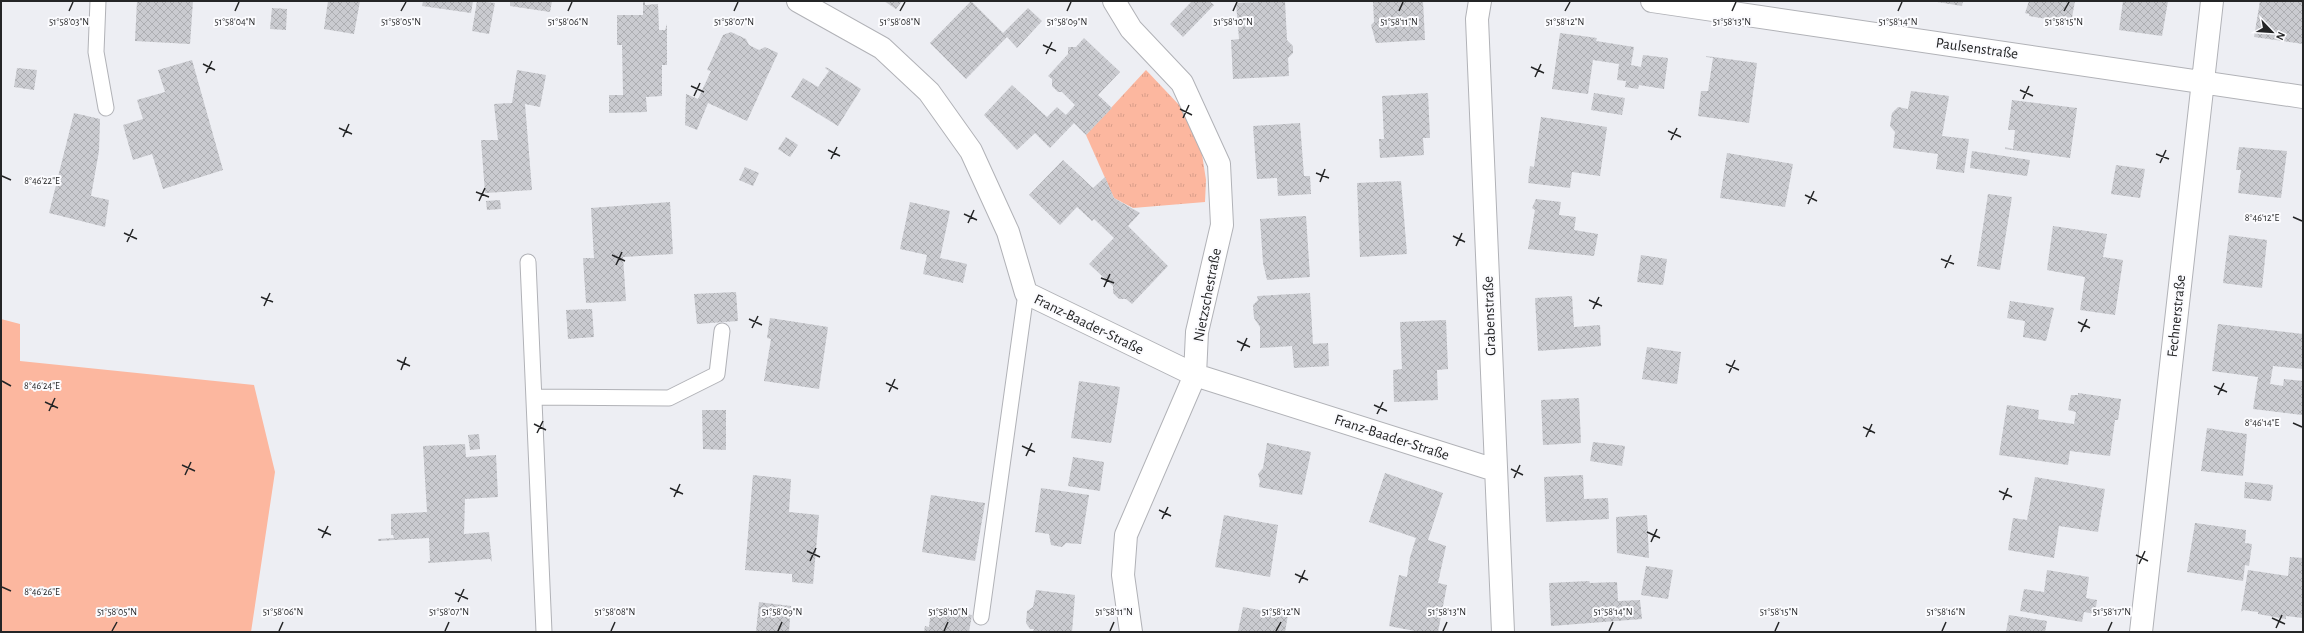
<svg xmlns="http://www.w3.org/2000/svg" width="2304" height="633" viewBox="0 0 2304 633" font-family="'Alegreya Sans',sans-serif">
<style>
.grass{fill:#fcb79f}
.park{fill:url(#park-tufts)}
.building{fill:url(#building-cross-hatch)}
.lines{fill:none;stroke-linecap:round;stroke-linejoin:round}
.lane-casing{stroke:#b1b2b7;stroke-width:17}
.street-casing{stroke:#b1b2b7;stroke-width:24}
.lane{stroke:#fff;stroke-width:15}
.street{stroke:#fff;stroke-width:22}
.ticks{fill:none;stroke:#242526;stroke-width:1.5}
.labels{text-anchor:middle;stroke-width:4;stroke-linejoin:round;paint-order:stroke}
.street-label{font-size:15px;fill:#242526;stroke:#fbfbfe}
.ticks-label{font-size:10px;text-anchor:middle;fill:#242526;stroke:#fbfbfe;stroke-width:4;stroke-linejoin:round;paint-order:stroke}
</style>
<defs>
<pattern id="park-tufts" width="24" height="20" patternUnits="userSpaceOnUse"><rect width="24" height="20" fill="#fcb79f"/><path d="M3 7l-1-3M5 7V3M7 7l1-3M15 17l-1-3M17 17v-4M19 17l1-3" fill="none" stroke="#d89d89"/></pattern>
<pattern id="building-cross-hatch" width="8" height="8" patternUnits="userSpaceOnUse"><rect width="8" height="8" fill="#cacbd0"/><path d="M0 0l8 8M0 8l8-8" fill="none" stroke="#adaeb2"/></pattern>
</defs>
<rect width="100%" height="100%" fill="#edeef3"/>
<path class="grass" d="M1 319 20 324V361L254 385 275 472 251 632H1Z"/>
<path class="park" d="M1146 70 1181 107 1202 154 1206 180 1205 202 1133 208 1114 198 1086 135Z"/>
<path class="building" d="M137 1H193L190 44 135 41Z
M328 1H360L354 34 324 29Z
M423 1H473L471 13 422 6Z
M477 1 495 3 489 34 472 31Z
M510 1H552L550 12 510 6Z
M643 1H645V5L658 4 659 30H665L667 24V65H662V96L646 97 647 112 609 113V95H623L622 45H617V15H643Z
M884 1H902L896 9Z
M971 1 1003 33 1028 8 1042 21 1017 48 1007 37 966 79 930 43Z
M1192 1H1209L1214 5 1183 37 1170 24Z
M1285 1 1287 40 1293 46V53L1288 58 1289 76 1233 79 1231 40 1239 39 1236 3Z
M1373 1H1423L1425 40 1376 43 1371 25 1374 22Z
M1931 1H1963L1962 6Z
M2029 1H2075L2071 23 2029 16V14L2025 13Z
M2123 1H2168L2162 36 2119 30Z
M2260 1H2303V44L2254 37Z
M272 8 287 9 286 30 270 29Z
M731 32 746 39 749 45 759 50 765 47 778 53 747 121 708 103 697 130 685 125 686 94 698 99 711 71 707 70 723 35Z
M1560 33 1597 38 1596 41 1634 47 1631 65 1641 67 1643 55 1668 58 1664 89 1639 85 1638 89 1625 87 1626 81 1617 80 1619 64 1593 60 1588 94 1552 89Z
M1084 38 1120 72 1098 95 1112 108 1086 135 1074 123 1050 148 1035 133 1017 150 984 115 1012 85 1047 117 1057 107 1066 115 1075 105 1062 92H1058L1052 86V79L1048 76 1068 54V47H1076Z
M1706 56 1757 63 1749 123 1698 116 1701 91H1708L1713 58 1706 57Z
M192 60 223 170 163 189 152 154 133 160 123 125 143 119 137 100 165 92 158 70Z
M826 67 861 89 838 126 791 97 803 78 818 87 829 71 825 68Z
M17 68 37 70 34 90 14 87Z
M517 70 546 75 540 107 525 104 532 190 485 193 481 140H498L494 104 512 103Z
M1911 91 1949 96 1942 136 1969 139 1964 173 1936 169 1938 154 1893 148 1895 132 1890 126 1892 113 1898 107 1908 109Z
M1428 93 1430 138H1423L1424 155 1380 158 1379 139H1384L1382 96Z
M1594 93 1625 98 1622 115 1591 110Z
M2012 100 2077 108 2070 158 2005 149V147L2013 149 2015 130H2008Z
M74 113 100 119 99 151 91 196 109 200 105 227 49 213Z
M1541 117 1607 127 1600 176 1572 172 1570 188 1528 183 1530 166 1534 167Z
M1300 123 1304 176H1310L1311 194 1278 196 1277 178 1257 179 1253 126Z
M786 137 798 145 790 157 778 149Z
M2239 147 2287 151 2281 198 2238 193 2241 170H2236Z
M1972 151 2030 160 2027 176 1970 168Z
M1727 153 1793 164 1785 207 1720 198Z
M1063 160 1093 188 1105 177 1114 198 1140 213 1128 226 1168 266 1132 304 1126 299H1119L1113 293V286L1089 264 1114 238 1094 219 1092 221 1077 207 1060 225 1029 195Z
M2116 165 2145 169 2140 198 2111 194Z
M745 167 759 173 753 186 739 180Z
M1401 181 1407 254 1360 257 1357 183Z
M1988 194 2012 197 2000 270 1977 266Z
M1536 199 1561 202 1559 215 1576 217 1574 230 1598 234 1594 256 1528 249 1535 210 1532 208Z
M500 200 501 209 487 210 486 201Z
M670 202 673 254 623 257 626 301 586 303 583 258H594L591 208Z
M910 202 950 211 940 258 967 264 963 283 923 274 927 255 900 249Z
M1306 216 1310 277 1267 280 1263 263 1260 219Z
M2053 226 2107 234 2103 257 2123 260 2115 315 2080 310 2085 277 2047 270Z
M2229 235 2267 240 2262 288 2223 283Z
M1641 255 1667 259 1663 285 1637 282Z
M736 292 738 321 697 324 694 294Z
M1310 293 1313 344 1328 343 1329 366 1294 368 1292 346 1260 348V327L1254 318 1253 305 1258 300 1257 296Z
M1572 296 1574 327 1600 325 1601 346 1538 351 1535 298Z
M2010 301 2054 308 2046 341 2023 337 2025 321 2007 318Z
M592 309 594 337 568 339 566 310Z
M770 318 828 327 819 389 764 381 771 339 767 338Z
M1446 320 1448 369 1437 370 1438 400 1394 402 1393 370 1402 369 1400 322Z
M2218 324 2303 334V369L2273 366 2270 384 2283 386 2284 379 2303 381 2302 415 2253 409 2258 377 2212 371Z
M1647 347 1681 352 1677 384 1642 379Z
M1079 381 1120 387 1111 443 1071 438Z
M2078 393 2121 399 2118 420H2115L2110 456 2070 451 2068 465 1999 455 2007 405 2039 410 2038 419 2074 424 2076 412 2068 410 2071 395H2078Z
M1579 398 1581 443 1543 445 1541 400Z
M702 410H726V450L703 449Z
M2207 428 2247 434 2243 476 2201 471Z
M479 434 480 449 470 450 468 435Z
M1593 442 1625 446 1622 466 1590 461Z
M1267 443 1311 452 1302 495 1259 487 1260 481 1258 474 1263 468Z
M465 444 466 457 496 455 498 497 465 499 464 534 489 532 492 562 490 559 428 563V561H430L429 538 378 541V539L394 538 393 535H391V514L427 512 423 446Z
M1073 457 1104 462 1100 491 1068 486Z
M1385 473 1443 493 1428 540 1446 546 1438 583 1447 585 1438 632H1420L1389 626 1399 575 1407 577 1410 557 1416 538 1369 522Z
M753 475 791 479 789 512 819 515 813 584 792 582V574L745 570Z
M1583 475 1584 499 1608 498 1609 519 1546 522 1544 477Z
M2035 477 2105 489 2098 532 2059 526 2054 558 2008 550 2013 518 2027 520Z
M2245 482 2273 485 2271 501 2244 498Z
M1041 488 1089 495 1081 544 1066 543 1062 547 1051 545 1049 534 1035 532Z
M931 495 985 503 975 561 922 552Z
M1224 515 1278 525 1270 577 1215 567Z
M1647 515 1649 558 1617 553 1616 517Z
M2195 523 2246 530 2245 543 2252 544 2249 566 2245 565 2243 581 2187 572Z
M2290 557 2303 558V618L2286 616V619L2258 614V612L2243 610 2241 612 2248 570 2288 576Z
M1646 566 1673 570 1668 599 1641 595Z
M2047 570 2089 577 2086 598 2097 600 2095 614 2084 612 2082 622 2020 611 2024 589 2044 592Z
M1589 581 1590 583 1617 582 1618 601 1640 600 1642 619 1551 626 1549 583Z
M1036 590 1075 595 1072 632H1033L1034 629H1030L1026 623 1027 611 1033 607Z
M759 602 791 606 789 632H756Z
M1243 607 1288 615 1285 632H1238Z
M931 609 972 615 969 632H924L925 626 929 627Z
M2009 615 2047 621 2045 632H2006Z"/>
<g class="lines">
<defs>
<path id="lane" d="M98 1 96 52 106 108
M528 262 544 632
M535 397 669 398 717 374 722 331
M981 617 1026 293"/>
<path id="street" d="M798 1 882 48 929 92 971 151 1008 232 1026 293 1195 375 1495 470
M1114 1 1131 29 1182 83 1219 164 1222 225 1197 332 1195 375 1126 535 1123 575 1131 632
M1480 1 1477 19 1503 632
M1652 1 2303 97
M2141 632 2212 1"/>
</defs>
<use href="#lane" class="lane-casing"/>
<use href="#street" class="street-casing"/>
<use href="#lane" class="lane"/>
<use href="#street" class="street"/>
</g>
<path class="ticks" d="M69 11 73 2M235 11 239 2M401 11 406 2M568 11 572 2M734 11 738 2M900 11 905 2M1067 11 1071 2M1233 11 1237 2M1399 11 1403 2M1565 11 1570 2M1732 11 1736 2M1898 11 1902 2M2064 11 2069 2M1043 45 1056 51M1046 54 1052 42M203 64 215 70M1531 67 1544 73M206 73 212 61M1535 77 1541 64M691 86 704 92M2020 90 2033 96M694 96 700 83M2023 99 2029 86M1180 109 1192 115M1183 118 1189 105M339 128 352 134M1668 131 1681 137M343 137 349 124M1671 140 1677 128M828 150 840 156M2156 154 2169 159M831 159 837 147M2160 163 2166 150M1316 173 1329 178M2 176 11 180M1320 182 1325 169M476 192 489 197M1805 195 1817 201M479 201 485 188M1808 204 1814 191M964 214 977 220M2293 217 2302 221M968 223 974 210M124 233 137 239M1453 236 1465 242M127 242 133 229M1456 246 1462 233M612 255 625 261M1941 259 1954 264M616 265 622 252M1945 268 1951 255M1101 278 1114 283M1104 287 1110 274M261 297 273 302M1589 300 1602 306M264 306 270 293M1593 309 1599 297M749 319 762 325M2078 322 2090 328M752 328 758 316M2081 332 2087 319M1237 341 1250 347M1241 351 1247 338M397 360 410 366M1726 364 1739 370M401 370 406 357M1729 373 1735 360M2 381 11 386M886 383 898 389M2214 386 2227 392M889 392 895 379M2218 395 2224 383M45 402 58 408M1374 405 1387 411M49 411 55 398M1377 414 1383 402M2293 423 2302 427M534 424 546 430M1863 427 1875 433M537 433 543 421M1866 437 1872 424M1022 446 1035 452M1026 456 1032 443M182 465 195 471M1511 469 1523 475M185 475 191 462M1514 478 1520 465M670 488 683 494M1999 491 2012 497M674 497 680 484M2003 500 2008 488M1159 510 1171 516M1162 519 1168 507M318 529 331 535M1647 532 1660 538M322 538 328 526M1651 542 1657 529M807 551 820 557M2136 555 2148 561M810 561 816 548M2139 564 2145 551M1295 574 1308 580M1299 583 1305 570M2 587 11 591M455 593 468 599M458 602 464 589M2272 618 2285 624M2276 628 2282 615M112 631 117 622M279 631 283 622M445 631 449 622M611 631 615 622M778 631 782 622M944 631 948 622M1110 631 1114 622M1276 631 1281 622M1443 631 1447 622M1609 631 1613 622M1775 631 1779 622M1942 631 1946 622M2108 631 2112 622"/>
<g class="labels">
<g class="street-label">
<text transform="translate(1977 48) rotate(8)" y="5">Paulsenstraße</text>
<text transform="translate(1207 295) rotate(-79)" y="5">Nietzschestraße</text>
<text transform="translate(1489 316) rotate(-92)" y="5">Grabenstraße</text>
<text transform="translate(2176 316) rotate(-84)" y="5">Fechnerstraße</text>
<text transform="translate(1089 324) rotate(26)" y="5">Franz-Baader-Straße</text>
<text transform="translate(1392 437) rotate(18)" y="5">Franz-Baader-Straße</text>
</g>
</g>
<g class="ticks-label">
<text x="69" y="25">51°58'03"N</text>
<text x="235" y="25">51°58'04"N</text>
<text x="401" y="25">51°58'05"N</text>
<text x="734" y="25">51°58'07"N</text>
<text x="900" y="25">51°58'08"N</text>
<text x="1067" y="25">51°58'09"N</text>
<text x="1233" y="25">51°58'10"N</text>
<text x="1399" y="25">51°58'11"N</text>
<text x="1565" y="25">51°58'12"N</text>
<text x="1732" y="25">51°58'13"N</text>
<text x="1898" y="25">51°58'14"N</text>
<text x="2064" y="25">51°58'15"N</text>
<text x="568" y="25">51°58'06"N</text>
<text x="42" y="184">8°46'22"E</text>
<text x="2262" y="221">8°46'12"E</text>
<text x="42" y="389">8°46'24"E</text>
<text x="2262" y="426">8°46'14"E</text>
<text x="42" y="595">8°46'26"E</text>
<text x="283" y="615">51°58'06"N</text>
<text x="2112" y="615">51°58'17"N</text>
<text x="117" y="615">51°58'05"N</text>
<text x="449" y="615">51°58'07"N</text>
<text x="615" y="615">51°58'08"N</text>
<text x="782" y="615">51°58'09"N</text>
<text x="948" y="615">51°58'10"N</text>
<text x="1114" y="615">51°58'11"N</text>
<text x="1281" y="615">51°58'12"N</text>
<text x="1447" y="615">51°58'13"N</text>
<text x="1613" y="615">51°58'14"N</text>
<text x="1779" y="615">51°58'15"N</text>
<text x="1946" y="615">51°58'16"N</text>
</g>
<rect width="2304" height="633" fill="none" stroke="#242526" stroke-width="4"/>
<g transform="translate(2272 32) rotate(115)" stroke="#fbfbfe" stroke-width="3" paint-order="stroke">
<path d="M0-3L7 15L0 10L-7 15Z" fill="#242526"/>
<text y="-6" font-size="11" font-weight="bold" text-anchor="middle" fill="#242526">N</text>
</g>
</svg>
